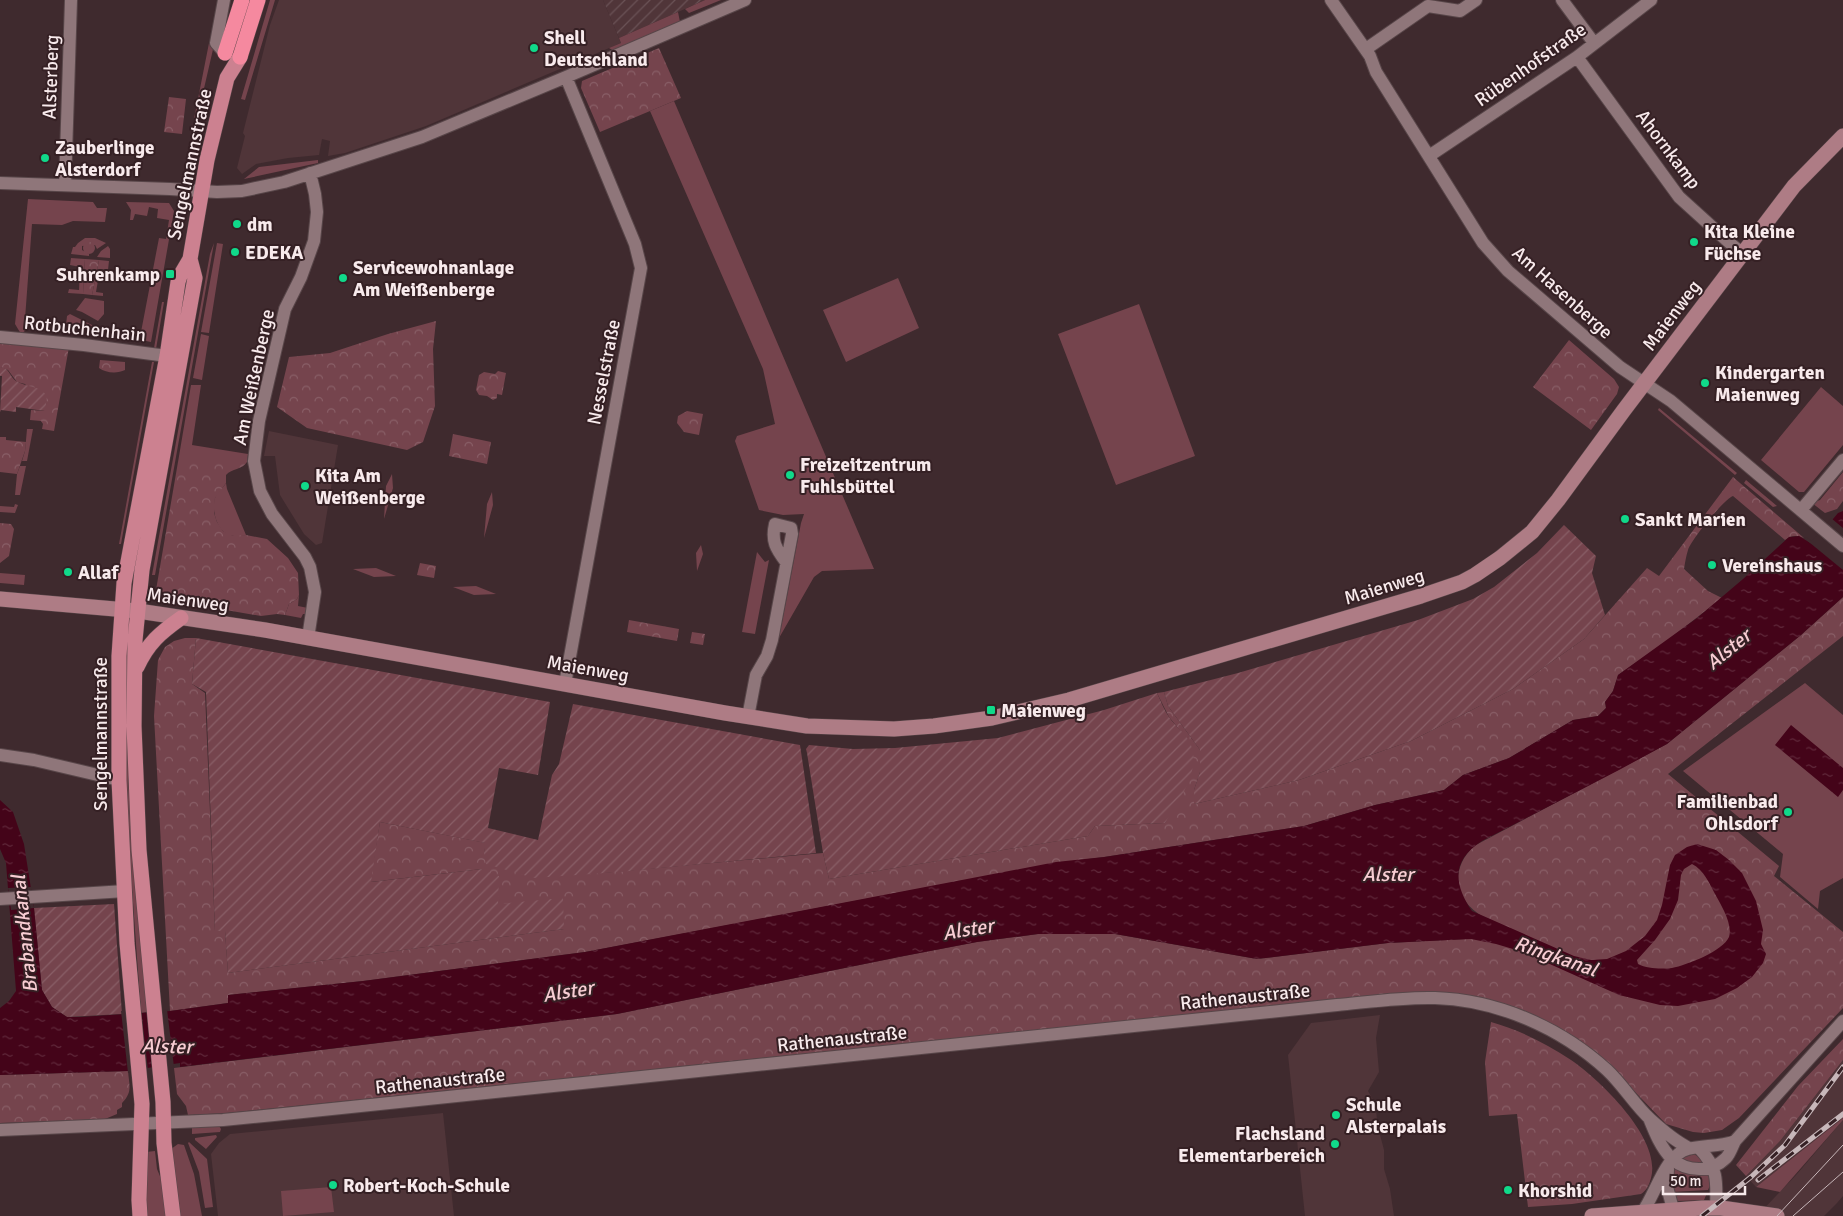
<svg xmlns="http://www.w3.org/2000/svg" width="1843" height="1216" viewBox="0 0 1843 1216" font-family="Signika,sans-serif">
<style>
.built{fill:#503539}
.industrial{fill:url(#industrial-furrows)}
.grass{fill:#75444d}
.forest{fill:url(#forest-crowns)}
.garden{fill:url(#garden-furrows)}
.water{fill:url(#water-ripples);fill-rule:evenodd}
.pier{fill:#3f2a2e}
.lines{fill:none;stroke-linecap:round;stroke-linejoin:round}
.street-casing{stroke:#584649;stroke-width:14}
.secondary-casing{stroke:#584649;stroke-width:16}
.primary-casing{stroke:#584649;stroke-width:16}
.highway-casing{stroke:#584649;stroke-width:16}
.street{stroke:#8f767a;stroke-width:12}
.secondary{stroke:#ae7c85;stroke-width:15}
.primary{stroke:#cc8190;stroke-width:15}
.highway{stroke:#f5899f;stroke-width:15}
.tram{stroke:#c7b7ba;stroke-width:1}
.rail-casing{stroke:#c7b7ba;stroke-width:5}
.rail{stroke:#352024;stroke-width:3;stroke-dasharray:9;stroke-linecap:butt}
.poi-dot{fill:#10d98a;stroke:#352024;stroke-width:2}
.labels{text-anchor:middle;stroke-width:4;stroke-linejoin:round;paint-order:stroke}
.poi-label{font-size:19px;font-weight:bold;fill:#f8eaec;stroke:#352024;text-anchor:start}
.street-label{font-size:19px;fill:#f8eaec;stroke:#352024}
.water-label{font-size:20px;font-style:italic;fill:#f8cdd3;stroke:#352024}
</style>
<defs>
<pattern id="industrial-furrows" width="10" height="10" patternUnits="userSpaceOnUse" patternTransform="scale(1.25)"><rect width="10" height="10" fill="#503539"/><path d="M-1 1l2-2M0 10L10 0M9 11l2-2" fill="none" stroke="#6a5256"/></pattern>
<pattern id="forest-crowns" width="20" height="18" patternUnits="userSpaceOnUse" patternTransform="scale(1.25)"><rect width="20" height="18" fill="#75444d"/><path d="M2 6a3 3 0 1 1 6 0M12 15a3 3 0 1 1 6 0" fill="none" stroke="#895f67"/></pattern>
<pattern id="garden-furrows" width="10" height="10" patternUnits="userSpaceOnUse" patternTransform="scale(1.25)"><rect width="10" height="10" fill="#75444d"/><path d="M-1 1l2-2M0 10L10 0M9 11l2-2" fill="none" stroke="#895f67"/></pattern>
<pattern id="water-ripples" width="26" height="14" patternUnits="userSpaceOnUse" patternTransform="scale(1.25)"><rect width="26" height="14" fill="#440419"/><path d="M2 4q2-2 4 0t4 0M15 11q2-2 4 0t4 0" fill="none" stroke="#60293b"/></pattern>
</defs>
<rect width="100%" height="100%" fill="#3f2a2e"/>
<path class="built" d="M279 0H603L621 43 426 126 345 153 328 156 330 141 322 139 319 155 288 158 256 164 242 174 237 168 245 136 243 133 270 25Z
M269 431 338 445 322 543 316 545 304 534 280 495 275 456H264Z
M1380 1015 1376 1038 1379 1072 1368 1091 1375 1103 1378 1127 1384 1150V1169L1390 1189 1394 1216H1305L1288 1055 1311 1023Z
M1843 1060V1118L1756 1187 1746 1176 1780 1141Z
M443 1113 454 1216H218L211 1154 219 1143 230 1134Z
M1843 1120V1196L1837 1203 1824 1216H1757L1797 1174Z"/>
<path class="industrial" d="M603 0H705L619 38Z"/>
<path class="grass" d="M270 0H275L245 100 241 99Z
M705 0H721L689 13 685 9Z
M678 12 680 22 614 51 609 48 621 43 619 38Z
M209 43 214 45 197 119H194Z
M674 101 874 569 822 571 814 577 779 638 801 523 804 514 783 515 759 510 735 441 737 436 775 424 763 369 650 111Z
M318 160V163L244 179 259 167Z
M28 199 93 202 97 208H107L105 222 73 221 62 225 32 224 25 319 35 320 34 324 21 334 15 324Z
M126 202 169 203 174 211 151 342 141 340V332L159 238 166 239 169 220 157 218 158 209 149 207 147 216 135 214 133 220H130L131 210Z
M85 238H95L106 243 97 249 95 245 82 246V250L89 254V256L71 254 73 247H75L78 243Z
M214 243 155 575H152L210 254Z
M217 243 223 244 209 333 201 332Z
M108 246 110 249V258L97 257 101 251Z
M71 258 85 259 83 294 68 293 69 289 79 290 80 267 70 265Z
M99 260 109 261 108 270 100 269 96 292 103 293V296L92 295Z
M898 278 919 328 846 362 823 310Z
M85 298 104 301V314L98 321 82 312 76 310Z
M162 302H164L156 349 154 348Z
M1139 304 1195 456 1116 485 1058 334Z
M70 314 96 327 97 329 66 325 67 316Z
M201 334 209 336 202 380 193 378Z
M152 362H154L121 544H119Z
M191 385H201L192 445 248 454 247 462H178Z
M1821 387 1843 406V445L1804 492H1799L1761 460Z
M1659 408 1737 473 1735 475 1658 410Z
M27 429H33L27 461H22L25 451Z
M20 466H26L20 495H15L17 474Z
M392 474 393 488 384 519 386 486Z
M1746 480 1777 506 1773 507 1744 483Z
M226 483 227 489 246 535C242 536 238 537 234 536 218 535 211 512 215 498 216 493 223 488 226 483Z
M492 492 493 505 484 538 487 504Z
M15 504 18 505 15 513 0 512V506L14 507Z
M701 545 703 554 697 571 696 553Z
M757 552 765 562 769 560 755 634 742 632Z
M376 568 396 576 374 577 353 569Z
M0 573 25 575 24 585 0 583Z
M476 586 496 594 474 595 453 587Z
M299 595 298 606 308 608 307 614H303L301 618 285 615 289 604 297 599Z
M127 640H130L128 779 147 1012 141 1013 123 765 124 673Z
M1805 683 1843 715V878L1820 891 1818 909 1780 877 1783 854 1683 771Z
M1843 1118V1120L1780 1192 1756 1187Z
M219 1126 221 1129 220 1132 192 1134V1128Z
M216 1135 217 1137 206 1149 195 1140V1138Z
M189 1142 207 1159 213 1207 205 1208 199 1172 188 1143Z
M178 1144 184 1145 194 1174 202 1216H178L171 1149Z
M155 1151 157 1169 162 1181 166 1216H146V1152Z
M1694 1154 1703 1160 1702 1163H1693L1683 1159 1685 1157Z
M1674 1168 1709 1173 1711 1183 1708 1190 1672 1192V1172Z
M331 1187 334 1212 283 1216 281 1191Z
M1707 1193 1704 1200 1677 1201 1673 1196Z"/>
<path class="forest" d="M659 48 681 98 600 132 581 88 582 81Z
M169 97 186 99 182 134 164 132Z
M83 248a6 6 0 1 1 12 0a6 6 0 1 1-12 0Z
M85 259 99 260 92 295 83 294Z
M436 321 433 349 435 406 423 442 407 450 307 428 277 407 289 357 330 353 388 334Z
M1569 340 1614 379 1619 387 1617 394 1591 430 1533 387Z
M0 341 69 347 54 431 42 429 43 424 41 421 30 420 31 410 45 411 25 384 17 382 8 370 0 367Z
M100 360 125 362V370C117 374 106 373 99 368Z
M498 371 506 373 502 395 497 394V398L493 400 487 396 479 395 476 390 479 375 484 372 495 374Z
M687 411 703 414 699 435 684 432 677 423 678 416Z
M453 434 491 442 487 464 449 456Z
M0 437H6V440L26 442 25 451 17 474 0 472Z
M178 462H247C242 470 232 468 226 475V483L215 498 214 513 217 522 223 531 233 536 246 535 267 539 288 558 298 573 299 595 297 599 289 604 285 615 277 614 261 616 163 599 156 590Z
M1843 472V501L1837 509 1825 513 1812 503 1820 500Z
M1733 477 1804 538C1797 535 1791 535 1785 540L1733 496C1725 498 1691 540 1688 550 1686 556 1685 563 1684 569L1708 591 1722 598 1664 643 1618 675 1613 691 1605 702 1606 708 1598 716 1573 720 1509 758 1463 775 1444 790 1375 805 1304 826 1104 857 1056 863 585 952 363 981 228 995V1003L170 1011 154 716 158 660 165 647 174 641 185 638H196L192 684 205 693 215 931H225L228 973 564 929 498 904 482 869 370 882 380 822 486 843 484 853 602 873 823 853 829 879 1088 836 1095 826 1165 823 1188 740 1169 717 1157 693 1164 692 1168 706 1200 750V772L1194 790V804L1299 780 1411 741 1513 689 1584 639 1647 568 1659 576Z
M0 523 11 524 14 529 9 556 0 563Z
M420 563 436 566 434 578 417 575Z
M1843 597V636L1668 774 1779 866 1774 876 1843 932V1008L1739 1118 1722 1130 1704 1133 1693 1132 1666 1124 1610 1066 1530 1014 1376 995 227 1113 188 1115 186 1106 177 1094 174 1068 617 1014 904 956 977 942 1038 934H1115L1257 959 1388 943 1484 938 1485 918C1454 901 1449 870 1474 846L1667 744 1801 635Z
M629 620 679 629 677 641 627 632Z
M692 632 705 634 703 645 690 643Z
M1491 1022C1519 1030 1546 1043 1571 1060 1600 1080 1662 1139 1651 1178 1649 1185 1647 1190 1641 1194L1572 1204 1528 1207 1517 1114 1489 1116 1485 1062Z
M1843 1039V1060L1780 1141 1746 1176 1736 1165 1798 1086Z
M128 1071C129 1085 133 1092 122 1103V1107L117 1110V1114L105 1119 0 1123V1075Z"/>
<path class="garden" d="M0 367C11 368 9 378 18 382 29 388 39 385 47 396L45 411 16 407V412L1 410 0 412 2 376H0Z
M1564 525 1596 556 1592 573 1605 615 1584 639 1513 689 1411 741 1299 780 1194 804V790L1200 772V750L1168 706 1164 692 1238 673 1418 620 1473 599 1494 587 1537 553Z
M196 638 550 702 538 775 499 768 488 828 538 840 552 775 559 764 573 704 800 745 816 853 619 872 534 878 486 864 484 853 485 843 380 822 371 882 482 869 499 876 498 904 563 898 564 929 228 973 225 931H215L206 692 192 684Z
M1157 693C1161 701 1164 710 1169 717 1175 726 1184 732 1189 741 1204 768 1178 801 1165 823L1095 826 1088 836 829 879 823 853 807 753 806 749 809 745 853 749 895 748 998 738 1104 710Z
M114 904 122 1014 67 1017 52 1007 42 990 34 908Z"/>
<path class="water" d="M1843 511V597L1801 635 1667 744 1619 770 1482 841C1452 860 1453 883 1472 911L1574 956 1591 960 1607 959 1626 951 1645 936 1657 920 1662 905 1670 865 1675 855 1687 847 1697 844 1716 850 1729 860 1742 873 1756 901 1763 930 1761 944 1766 954 1763 963 1752 977 1737 988 1715 999 1678 1006 1660 1005 1619 995 1523 952 1496 944 1471 939 1388 943 1257 959 1115 934H1038L977 942 904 956 617 1014 180 1067V1063L128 1071 0 1075V1008L9 1001 16 991 6 863 0 849V800L13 812 24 844 34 908 42 990 52 1007 67 1017H80L170 1011 228 1003V995L363 981 585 952 1056 862 1104 857 1304 826 1375 805 1444 790 1463 775 1509 758 1573 720 1598 716 1606 708 1605 702 1613 691 1618 675 1697 618 1743 579 1789 537 1799 536 1812 544 1838 513ZM1692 864C1704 870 1709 883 1715 894 1721 905 1733 924 1729 937 1723 951 1687 965 1672 968 1661 969 1648 969 1638 964L1637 960 1655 940 1670 919 1678 900 1681 875 1684 869Z
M1791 725 1843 768V790L1838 797 1775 745Z"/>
<path class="pier" d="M1831 518 1843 528V570L1804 538 1806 537 1812 541Z
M31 887 34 908 11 910 8 888Z
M167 1009 174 1067 154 1070 147 1010Z
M141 1010 148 1070 128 1073 121 1011Z"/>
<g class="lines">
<defs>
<path id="street" d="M224 0 216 43 225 53
M1331 0 1370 56 1376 72 1483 243 1508 271 1620 367 1671 401 1843 546
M1562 0 1594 43
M1366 49 1428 6 1460 11 1476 0
M1577 57 1679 197 1732 245 1743 254
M1429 156 1577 57 1651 0
M0 183 170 189 217 192 242 191 284 182 422 137 566 77 745 0
M65 185 71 0
M0 337 84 345 167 356
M1801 510 1843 460
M308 638 315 592 310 567 305 557 272 514 260 491 254 461 259 421 285 309 301 277 314 241 317 212 315 194 310 173
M565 684 641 268 635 244 566 77
M748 717 756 675 767 656 772 640 792 534 791 528 775 524C771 541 776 549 786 562
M0 755 34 760 119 780
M0 899 125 891
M1649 1118C1655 1133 1661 1148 1672 1159 1687 1172 1711 1173 1726 1158 1730 1154 1732 1147 1735 1141L1843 1021
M0 1130 223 1120 274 1115 1337 1005C1369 1002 1402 997 1435 998 1498 1000 1561 1028 1607 1070 1623 1085 1634 1104 1650 1119 1662 1130 1675 1141 1689 1148
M1699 1148C1718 1168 1717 1181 1716 1208
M1668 1169 1667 1187 1673 1209
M1643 1211C1656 1193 1665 1155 1688 1149 1704 1145 1720 1147 1735 1141"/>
<path id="secondary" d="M0 599 138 611 265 630 725 713 807 726 894 729 934 726 992 718 1069 700 1421 596 1462 582 1475 575 1500 558 1532 532 1558 500 1624 410 1794 186 1843 136
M1592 1216 1702 1208H1721L1777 1216"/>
<path id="primary" d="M137 667C148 643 160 633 181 618
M140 1216 139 1200 142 1104 127 943 119 780V656L124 583 167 356 178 282 180 276 190 259 207 160 227 78 240 57
M173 1216 164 1143 163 1102 139 850 134 726 135 640 142 570 195 278 190 259"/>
<path id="highway" d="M225 53 242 0
M240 57 258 0"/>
</defs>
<use href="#street" class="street-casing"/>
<use href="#secondary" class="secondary-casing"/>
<use href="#primary" class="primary-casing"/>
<use href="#highway" class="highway-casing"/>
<use href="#street" class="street"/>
<use href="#secondary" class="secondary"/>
<use href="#primary" class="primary"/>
<use href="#highway" class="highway"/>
<path class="tram" d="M1777 1216 1843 1145
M1793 1216 1843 1172"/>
<defs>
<path id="rail" d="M1758 1180 1843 1114
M1702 1216 1751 1177 1785 1145 1843 1067"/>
</defs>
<use href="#rail" class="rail-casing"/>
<use href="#rail" class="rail"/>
</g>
<g class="poi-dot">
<circle cx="534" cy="48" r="5"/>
<circle cx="45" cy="158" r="5"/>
<circle cx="237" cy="224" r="5"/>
<circle cx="1694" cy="242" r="5"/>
<circle cx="235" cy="252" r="5"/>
<rect x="165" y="269" width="10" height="10" rx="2.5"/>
<circle cx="343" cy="278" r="5"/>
<circle cx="1705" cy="383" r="5"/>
<circle cx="790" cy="475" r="5"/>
<circle cx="305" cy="486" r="5"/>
<circle cx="1625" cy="519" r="5"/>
<circle cx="1712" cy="565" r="5"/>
<circle cx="68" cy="572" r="5"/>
<rect x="986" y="705" width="10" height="10" rx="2.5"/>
<circle cx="1788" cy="812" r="5"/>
<circle cx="1336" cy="1115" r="5"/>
<circle cx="1335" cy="1144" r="5"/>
<circle cx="333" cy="1185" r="5"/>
<circle cx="1508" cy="1190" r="5"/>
</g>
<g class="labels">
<g class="poi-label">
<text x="544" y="44">Shell<tspan x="544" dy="22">Deutschland</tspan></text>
<text x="55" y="154">Zauberlinge<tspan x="55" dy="22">Alsterdorf</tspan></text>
<text x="247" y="231">dm</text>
<text x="1704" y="238">Kita Kleine<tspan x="1704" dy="22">Füchse</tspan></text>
<text x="245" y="259">EDEKA</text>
<text x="353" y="274">Servicewohnanlage<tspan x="353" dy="22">Am Weißenberge</tspan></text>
<text x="160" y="281" text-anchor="end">Suhrenkamp</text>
<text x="1715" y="379">Kindergarten<tspan x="1715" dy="22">Maienweg</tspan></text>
<text x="800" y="471">Freizeitzentrum<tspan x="800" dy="22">Fuhlsbüttel</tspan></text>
<text x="315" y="482">Kita Am<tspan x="315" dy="22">Weißenberge</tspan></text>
<text x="1635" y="526">Sankt Marien</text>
<text x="1722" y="572">Vereinshaus</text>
<text x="78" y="579">Allaf</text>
<text x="1001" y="717">Maienweg</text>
<text x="1778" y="808" text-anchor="end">Familienbad<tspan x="1778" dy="22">Ohlsdorf</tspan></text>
<text x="1346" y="1111">Schule<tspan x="1346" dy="22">Alsterpalais</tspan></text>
<text x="1325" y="1140" text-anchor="end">Flachsland<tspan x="1325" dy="22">Elementarbereich</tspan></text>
<text x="343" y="1192">Robert-Koch-Schule</text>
<text x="1518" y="1197">Khorshid</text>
</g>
<g class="street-label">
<text transform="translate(1530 64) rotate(-35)" y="7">Rübenhofstraße</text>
<text transform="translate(50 77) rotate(-88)" y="7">Alsterberg</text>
<text transform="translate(1669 149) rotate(53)" y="7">Ahornkamp</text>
<text transform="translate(189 164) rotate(-78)" y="7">Sengelmannstraße</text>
<text transform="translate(1563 292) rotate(42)" y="7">Am Hasenberge</text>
<text transform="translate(1671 315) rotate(-53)" y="7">Maienweg</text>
<text transform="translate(85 328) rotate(6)" y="7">Rotbuchenhain</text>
<text transform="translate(603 372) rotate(-79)" y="7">Nesselstraße</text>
<text transform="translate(253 377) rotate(-78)" y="7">Am Weißenberge</text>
<text transform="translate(1384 586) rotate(-17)" y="7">Maienweg</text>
<text transform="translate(188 599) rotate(8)" y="7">Maienweg</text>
<text transform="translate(588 668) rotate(10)" y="7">Maienweg</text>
<text transform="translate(100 734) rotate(-90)" y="7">Sengelmannstraße</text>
<text transform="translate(1245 996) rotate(-6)" y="7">Rathenaustraße</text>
<text transform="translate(842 1038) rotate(-6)" y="7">Rathenaustraße</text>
<text transform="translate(440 1080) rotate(-6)" y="7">Rathenaustraße</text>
</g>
<g class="water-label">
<text transform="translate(1728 649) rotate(-39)" y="7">Alster</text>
<text x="1388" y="881">Alster</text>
<text transform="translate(968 929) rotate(-9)" y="7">Alster</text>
<text transform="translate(24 934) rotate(-96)" y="7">Brabandkanal</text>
<text transform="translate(1556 956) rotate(19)" y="7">Ringkanal</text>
<text transform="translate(568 991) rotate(-9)" y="7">Alster</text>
<text transform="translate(167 1046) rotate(1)" y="7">Alster</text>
</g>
</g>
<path d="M1663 1186v8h82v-8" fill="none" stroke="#f8eaec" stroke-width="2.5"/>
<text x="1670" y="1186" font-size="15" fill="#f8eaec" stroke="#352024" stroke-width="4" paint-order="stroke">50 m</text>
</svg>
